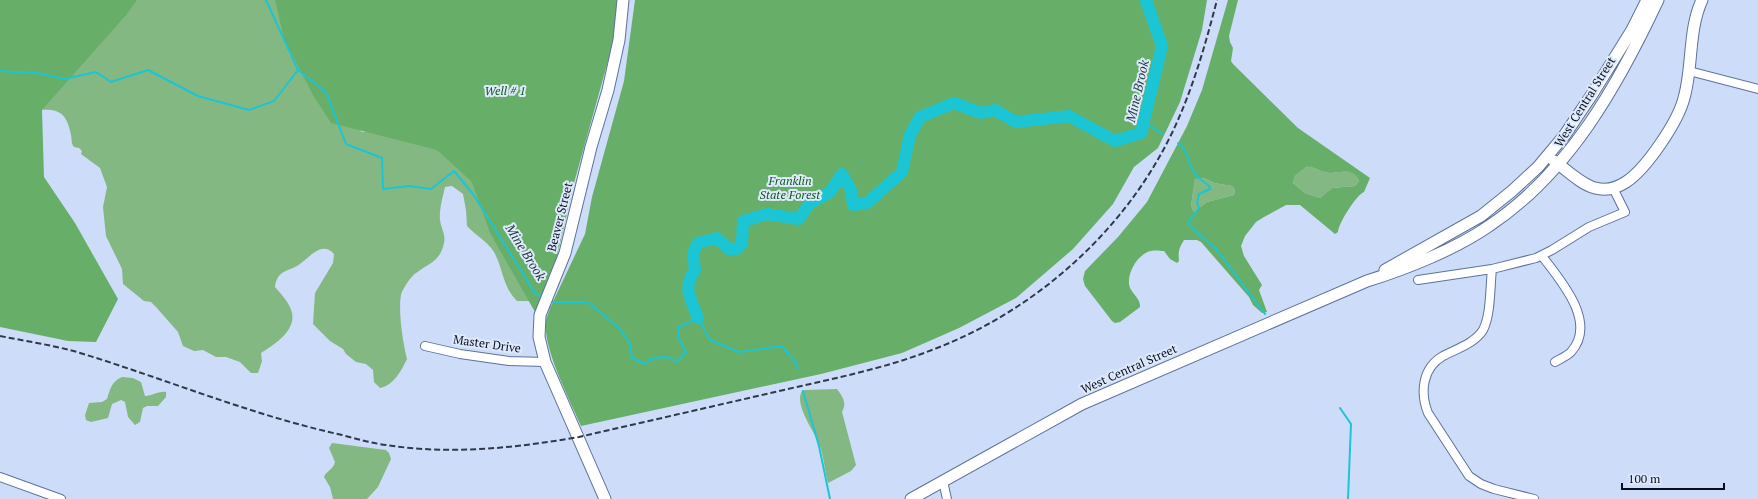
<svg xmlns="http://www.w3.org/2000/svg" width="1758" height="499" viewBox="0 0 1758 499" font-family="'PT Serif',serif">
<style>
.green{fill:#84b883}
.forest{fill:#67af68;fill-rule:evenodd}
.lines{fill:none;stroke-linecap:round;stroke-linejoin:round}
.stream{stroke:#1cc5d3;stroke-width:2}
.river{stroke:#1cc5d3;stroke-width:12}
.street-casing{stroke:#5d729e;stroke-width:10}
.secondary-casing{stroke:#5d729e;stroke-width:13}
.street{stroke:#fff;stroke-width:8}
.secondary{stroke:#fff;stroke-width:11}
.rail{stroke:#2f394b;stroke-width:2;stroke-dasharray:6 3;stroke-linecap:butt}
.labels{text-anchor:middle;stroke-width:4;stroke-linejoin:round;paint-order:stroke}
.park-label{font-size:12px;font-style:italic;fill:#0d5b17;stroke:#dfe9fc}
.street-label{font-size:12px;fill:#070f1f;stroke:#dfe9fc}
.water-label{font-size:13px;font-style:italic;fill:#223b3d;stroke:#dfe9fc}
</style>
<rect width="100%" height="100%" fill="#cddcf9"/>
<path class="green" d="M0 0H320L359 129 362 132 376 130 455 139 532 301H517C503 288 503 268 494 252 487 241 475 235 467 226L466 210 463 194 452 186 445 187C443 197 439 208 440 220 441 228 446 235 444 243 440 262 429 263 416 273 411 276 402 290 401 295 398 312 403 343 407 359 401 371 394 385 380 388L374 382 373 370 366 364 356 362 346 354 343 349 330 341 313 324 315 293 333 263 334 254C321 239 308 260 297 266 286 272 277 271 275 287 281 294 290 303 292 313 296 331 274 345 261 353L262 361 258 373H251L240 362 226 357H216L203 350 194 351 183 346 178 332 156 307 151 302 144 301 123 284 122 269 106 236 103 207 107 187 100 168 81 154 82 151 79 148 74 147C71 143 72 140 71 135 67 114 60 108 39 110Z
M1306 167C1314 166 1317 171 1325 172 1339 176 1350 163 1359 181L1355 186 1332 188 1320 198 1305 193 1293 183 1295 176Z
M1204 178 1214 183 1232 186 1235 190 1234 195 1207 202 1194 212 1191 206 1195 179Z
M122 377 133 378 141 382 145 396C153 396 158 391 166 392V397L158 406H147L143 408 140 422 135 425 128 417 125 402 121 400 112 404 108 418 91 422 86 420 85 415 89 403 102 402 107 399C110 389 112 381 122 377Z
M837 389C843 397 847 403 842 412L856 465 851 471 828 483C825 472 824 460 821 449 817 434 793 406 802 391L805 390Z
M332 443 386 450 389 453 391 459 378 487 367 499H333L330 487 324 477C326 471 333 470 335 462L329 448Z"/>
<path class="forest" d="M0 0H137L127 14 42 110 44 177 75 223 118 299 96 342 68 341 0 327Z
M275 0H619L613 43 574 183 557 256 553 271 535 312 490 233 472 182 437 150 331 123 313 95 284 39Z
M635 0H1207L1202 30 1180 102 1158 148 1134 167 1113 204 1073 249 1016 298 959 328 902 353 821 374 581 426C570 400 542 347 546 320 547 316 549 312 550 308L585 234 592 197 624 81Z
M1228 0H1238L1229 36 1230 42 1233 48 1231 61 1233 64 1298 128 1370 178 1364 192C1357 194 1338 224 1338 232L1335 234 1300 205H1286L1264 217 1256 222 1245 236 1241 246 1244 256 1262 285 1259 290 1267 312 1262 313 1253 305 1249 297 1201 242 1197 240H1184C1179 248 1178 252 1179 261L1177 263 1170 259 1164 251C1160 251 1155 250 1151 251 1138 253 1125 275 1130 288 1133 294 1141 300 1140 307L1120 322 1115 323 1112 321 1085 286 1083 279 1085 271 1118 237 1147 202 1187 126 1202 90ZM1306 167C1314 166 1317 171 1325 172 1339 176 1350 164 1359 181L1355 186 1332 188 1320 198 1305 193 1293 183 1295 176ZM1204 178 1214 183 1232 186 1235 190 1234 195 1207 202 1194 212 1191 206 1195 179Z"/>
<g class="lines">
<path class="stream" d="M266 0 298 70
M0 71 38 73 64 79 96 72 111 82 148 70 198 96 249 110 274 101 298 70 326 92 346 144 382 158 383 189 409 186 431 189 454 171 473 194 535 293 543 297
M1144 122 1163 134
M1178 143C1189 150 1188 167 1197 176 1200 180 1205 182 1209 186L1210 189 1199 194 1197 203 1199 208 1189 221V225L1216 249 1265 314
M549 300 554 302H588L619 328 630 344 632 358 645 364 652 358 668 357 677 362 686 352 678 337 679 327 698 318 710 340 739 352 782 346 796 363 798 369
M803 391 819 446 830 499
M1340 408 1351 424 1348 499"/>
<path class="river" d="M698 318C691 299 682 288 695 270L693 253 698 243 717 238 729 249H737L742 243 743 221 767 214 799 219 809 204 830 192 842 174 851 190 853 205 867 203 902 172 910 135 920 117 954 103 981 113 995 110 1016 122 1069 116 1115 141 1141 133 1162 46 1146 0"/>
<defs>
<path id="street" d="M1689 71 1758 89
M1542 256C1560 280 1598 322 1571 352 1567 356 1560 359 1555 362
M1492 269C1490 286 1491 315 1483 330 1474 344 1456 349 1443 356 1422 368 1420 393 1428 413L1469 476 1481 484 1494 489 1534 499
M1418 280 1492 269 1536 258 1552 250 1589 227 1625 212 1613 188
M425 346 460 354 509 361 545 362
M0 477 61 499
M943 481 947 499"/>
<path id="secondary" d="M1554 161C1566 169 1580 184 1595 188 1606 191 1617 188 1626 182 1646 169 1678 122 1684 98 1693 67 1688 30 1702 0
M1385 270 1481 216 1512 191 1538 167 1564 136 1591 96 1632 30 1647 0
M605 499 545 362 539 337 540 315 565 253 591 147 608 90 619 40 623 0
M911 499 1082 404 1367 281C1406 269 1456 249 1489 226 1569 173 1618 85 1658 0"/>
</defs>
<use href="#street" class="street-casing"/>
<use href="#secondary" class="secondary-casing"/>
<use href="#street" class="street"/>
<use href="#secondary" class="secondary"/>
<path class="rail" d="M0 336C25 341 52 345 77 352 166 379 251 415 342 435 357 439 371 443 386 445 451 455 515 448 579 437 644 422 710 407 775 392 830 379 885 369 937 348 1037 309 1124 231 1171 135 1192 92 1205 46 1217 0"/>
</g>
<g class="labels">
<g class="park-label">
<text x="505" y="95">Well # 1</text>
<text x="790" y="185">Franklin<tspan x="790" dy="14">State Forest</tspan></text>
</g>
<g class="street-label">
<text transform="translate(1585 102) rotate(-58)" y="4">West Central Street</text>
<text transform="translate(560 217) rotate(-76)" y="4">Beaver Street</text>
<text transform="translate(487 344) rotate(8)" y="4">Master Drive</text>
<text transform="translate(1129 369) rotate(-24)" y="4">West Central Street</text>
</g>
<g class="water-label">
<text transform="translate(1137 91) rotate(-77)" y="5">Mine Brook</text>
<text transform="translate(526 252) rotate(58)" y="5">Mine Brook</text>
</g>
</g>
<path d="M1622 483v6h102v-6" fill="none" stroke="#070f1f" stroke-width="2"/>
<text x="1628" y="483" font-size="12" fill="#070f1f" stroke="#dfe9fc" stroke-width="3" paint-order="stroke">100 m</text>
</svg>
